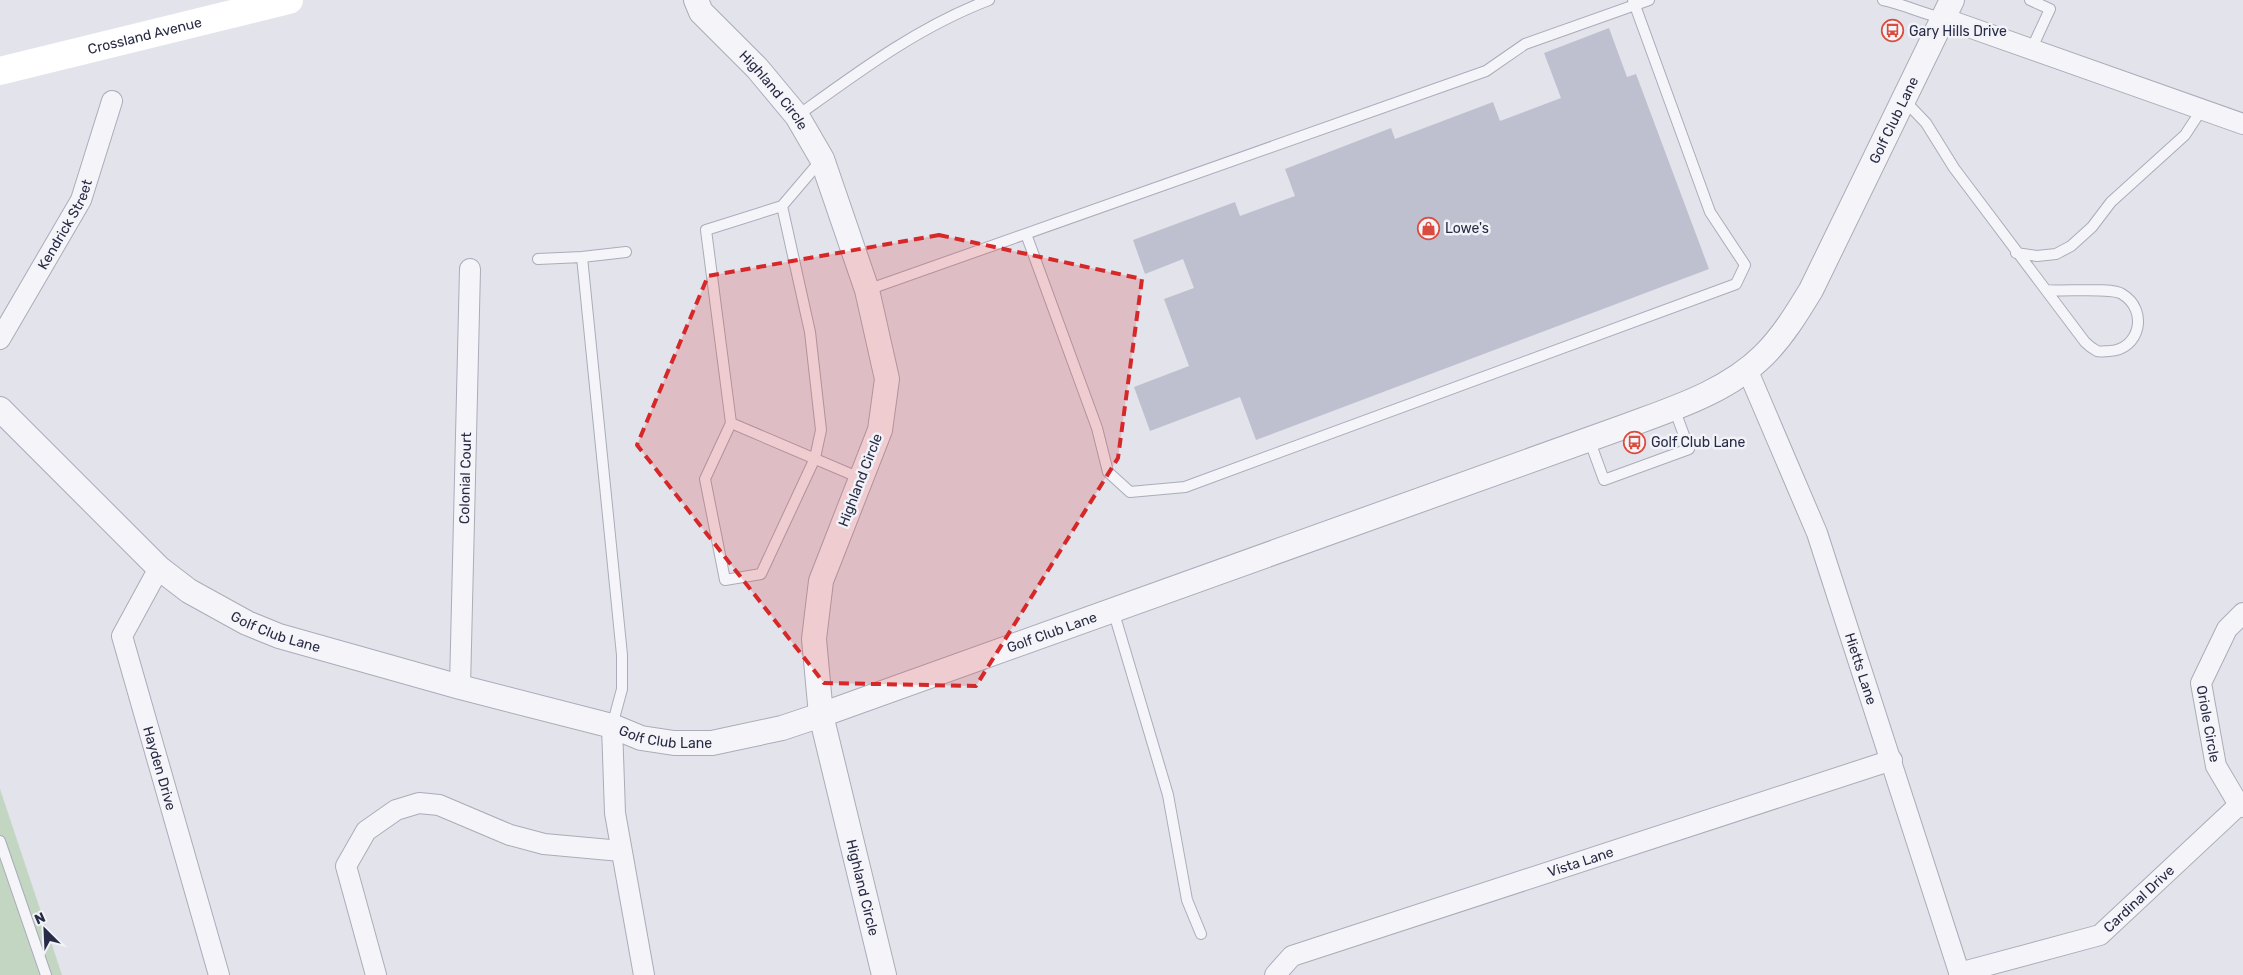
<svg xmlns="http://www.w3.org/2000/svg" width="2243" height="975" viewBox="0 0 2243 975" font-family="Rubik,sans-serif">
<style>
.green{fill:#c2d6c2}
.building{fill:#bec0cf}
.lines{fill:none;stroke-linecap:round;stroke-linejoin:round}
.service-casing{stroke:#aaacb9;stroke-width:12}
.minor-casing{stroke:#aaacb9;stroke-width:22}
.tertiary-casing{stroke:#aaacb9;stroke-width:26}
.service{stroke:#f5f5f9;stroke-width:10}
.minor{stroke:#f5f5f9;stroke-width:20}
.tertiary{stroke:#f5f5f9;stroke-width:24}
.secondary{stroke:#fff;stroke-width:28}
.marked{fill:#d62828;fill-opacity:0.2;stroke:#d62828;stroke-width:4;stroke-dasharray:10 6;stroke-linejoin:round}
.labels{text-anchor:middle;stroke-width:5;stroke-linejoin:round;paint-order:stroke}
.poi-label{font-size:14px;fill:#282b45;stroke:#f2f3f8;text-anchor:start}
.street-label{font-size:14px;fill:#282b45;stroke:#f2f3f8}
</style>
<rect width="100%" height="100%" fill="#e2e3eb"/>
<path class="green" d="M0 789 62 975H0Z"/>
<path class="building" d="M1609 28 1627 77 1636 74 1709 269 1256 440 1240 397 1150 431 1134 387 1189 366 1164 299 1194 288 1183 259 1145 274 1133 240 1235 202 1240 216 1295 196 1285 169 1391 128 1395 139 1493 102 1500 121 1561 98 1544 53Z"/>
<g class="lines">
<defs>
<path id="service" d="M1883 0C1904 4 1922 14 1943 18
M2030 0 2050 9 2032 48
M1903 99 1926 123 1954 168 2085 342C2088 345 2093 349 2097 351 2100 352 2105 351 2109 351 2140 350 2149 310 2122 294 2112 287 2063 292 2046 290
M797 116C858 72 918 27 989 0
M782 206 822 159
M1026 234 1097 428 1108 472 1130 492 1185 487 1736 284 1745 265 1710 212 1633 0
M2016 253 2037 256 2056 254 2071 246 2092 227 2111 202 2185 135 2202 109
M538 259 582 257
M867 290 1486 71 1525 44 1649 0
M731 423 706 230 782 206 810 332 821 430 815 458 761 574 725 580 705 479 731 423 860 478
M1589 439 1604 480 1689 449 1674 408
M1113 610 1168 795 1187 900 1201 934
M612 726 622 689V655L582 257 626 252
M0 841 46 975"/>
<g id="minor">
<path d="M1943 18 2243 124"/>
<path id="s1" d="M0 339 81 200 112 101"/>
<path id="s2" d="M1747 369 1817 533 1960 975"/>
<path id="s3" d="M159 568 122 636 219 975"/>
<path id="s4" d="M2243 613 2227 629 2201 683 2216 766 2239 805 2243 807"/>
<path id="s5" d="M460 687 470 269"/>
<path d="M612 726 615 813 644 975"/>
<path id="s6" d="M1959 973 2100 935 2239 805"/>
<path d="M376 975 346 866 366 831 396 810 419 803 439 805 510 835 544 844 621 851"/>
<path id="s7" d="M1275 975 1292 956 1892 760"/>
</g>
<g id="tertiary">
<path id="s8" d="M696 0 701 12 757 68 797 116 822 159 867 290 887 379 880 430 821 581 814 639 821 715 884 975"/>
<path id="s9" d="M0 409 159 568 189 591 247 623 279 636 460 687 612 726 641 738 674 743H712L782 728 821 715 1629 425C1675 408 1728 391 1764 355 1783 336 1797 313 1811 290L1952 0"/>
</g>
</defs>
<use href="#service" class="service-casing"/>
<use href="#minor" class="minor-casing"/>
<use href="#tertiary" class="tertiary-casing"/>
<use href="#service" class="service"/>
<use href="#minor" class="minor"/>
<use href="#tertiary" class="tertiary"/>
<path class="secondary" id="s10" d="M0 71 289 0"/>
</g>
<path class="marked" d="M939 235 1142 279 1118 458 976 686 824 683 637 445 708 276Z"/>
<defs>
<symbol id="bus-ring" viewBox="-11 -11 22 22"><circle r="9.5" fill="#f2f3f8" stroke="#da4c3d" stroke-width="1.5"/><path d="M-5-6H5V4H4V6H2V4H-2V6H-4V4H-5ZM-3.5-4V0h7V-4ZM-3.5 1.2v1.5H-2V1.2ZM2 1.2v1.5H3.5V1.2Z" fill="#da4c3d"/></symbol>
<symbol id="shop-ring" viewBox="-11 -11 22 22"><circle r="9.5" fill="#f2f3f8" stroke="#da4c3d" stroke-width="1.5"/><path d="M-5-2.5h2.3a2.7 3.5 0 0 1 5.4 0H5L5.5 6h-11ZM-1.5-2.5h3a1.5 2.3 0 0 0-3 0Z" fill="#da4c3d"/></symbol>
</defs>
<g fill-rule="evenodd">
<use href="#bus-ring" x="1880" y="18" width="25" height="25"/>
<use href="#shop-ring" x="1416" y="216" width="25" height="25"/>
<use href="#bus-ring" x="1622" y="430" width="25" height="25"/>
</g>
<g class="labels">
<g class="poi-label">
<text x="1909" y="36">Gary Hills Drive</text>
<text x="1445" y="233">Lowe's</text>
<text x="1651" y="447">Golf Club Lane</text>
</g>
<g class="street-label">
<text dy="5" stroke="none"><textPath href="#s10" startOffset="149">Crossland Avenue</textPath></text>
<text dy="5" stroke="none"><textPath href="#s8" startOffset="120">Highland Circle</textPath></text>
<text dy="5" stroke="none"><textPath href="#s9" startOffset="2205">Golf Club Lane</textPath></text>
<text dy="5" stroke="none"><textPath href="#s1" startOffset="132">Kendrick Street</textPath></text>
<text dy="5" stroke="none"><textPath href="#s5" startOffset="209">Colonial Court</textPath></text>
<text transform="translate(860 480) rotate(-69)" y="5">Highland Circle</text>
<text dy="5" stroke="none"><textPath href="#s9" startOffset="359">Golf Club Lane</textPath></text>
<text dy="5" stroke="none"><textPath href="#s9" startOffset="1169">Golf Club Lane</textPath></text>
<text dy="5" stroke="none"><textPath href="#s2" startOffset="321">Hietts Lane</textPath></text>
<text dy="5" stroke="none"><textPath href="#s4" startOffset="124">Oriole Circle</textPath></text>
<text dy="5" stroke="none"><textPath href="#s9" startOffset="764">Golf Club Lane</textPath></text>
<text dy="5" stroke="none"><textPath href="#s3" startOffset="215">Hayden Drive</textPath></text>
<text dy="5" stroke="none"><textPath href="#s7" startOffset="329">Vista Lane</textPath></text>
<text dy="5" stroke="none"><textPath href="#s8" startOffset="960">Highland Circle</textPath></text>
<text dy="5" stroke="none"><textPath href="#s6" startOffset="199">Cardinal Drive</textPath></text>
</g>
</g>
<g transform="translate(45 930) rotate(336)" stroke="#f2f3f8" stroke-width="4" paint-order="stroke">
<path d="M0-4L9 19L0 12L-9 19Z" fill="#282b45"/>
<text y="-8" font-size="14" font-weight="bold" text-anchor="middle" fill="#282b45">N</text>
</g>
</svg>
